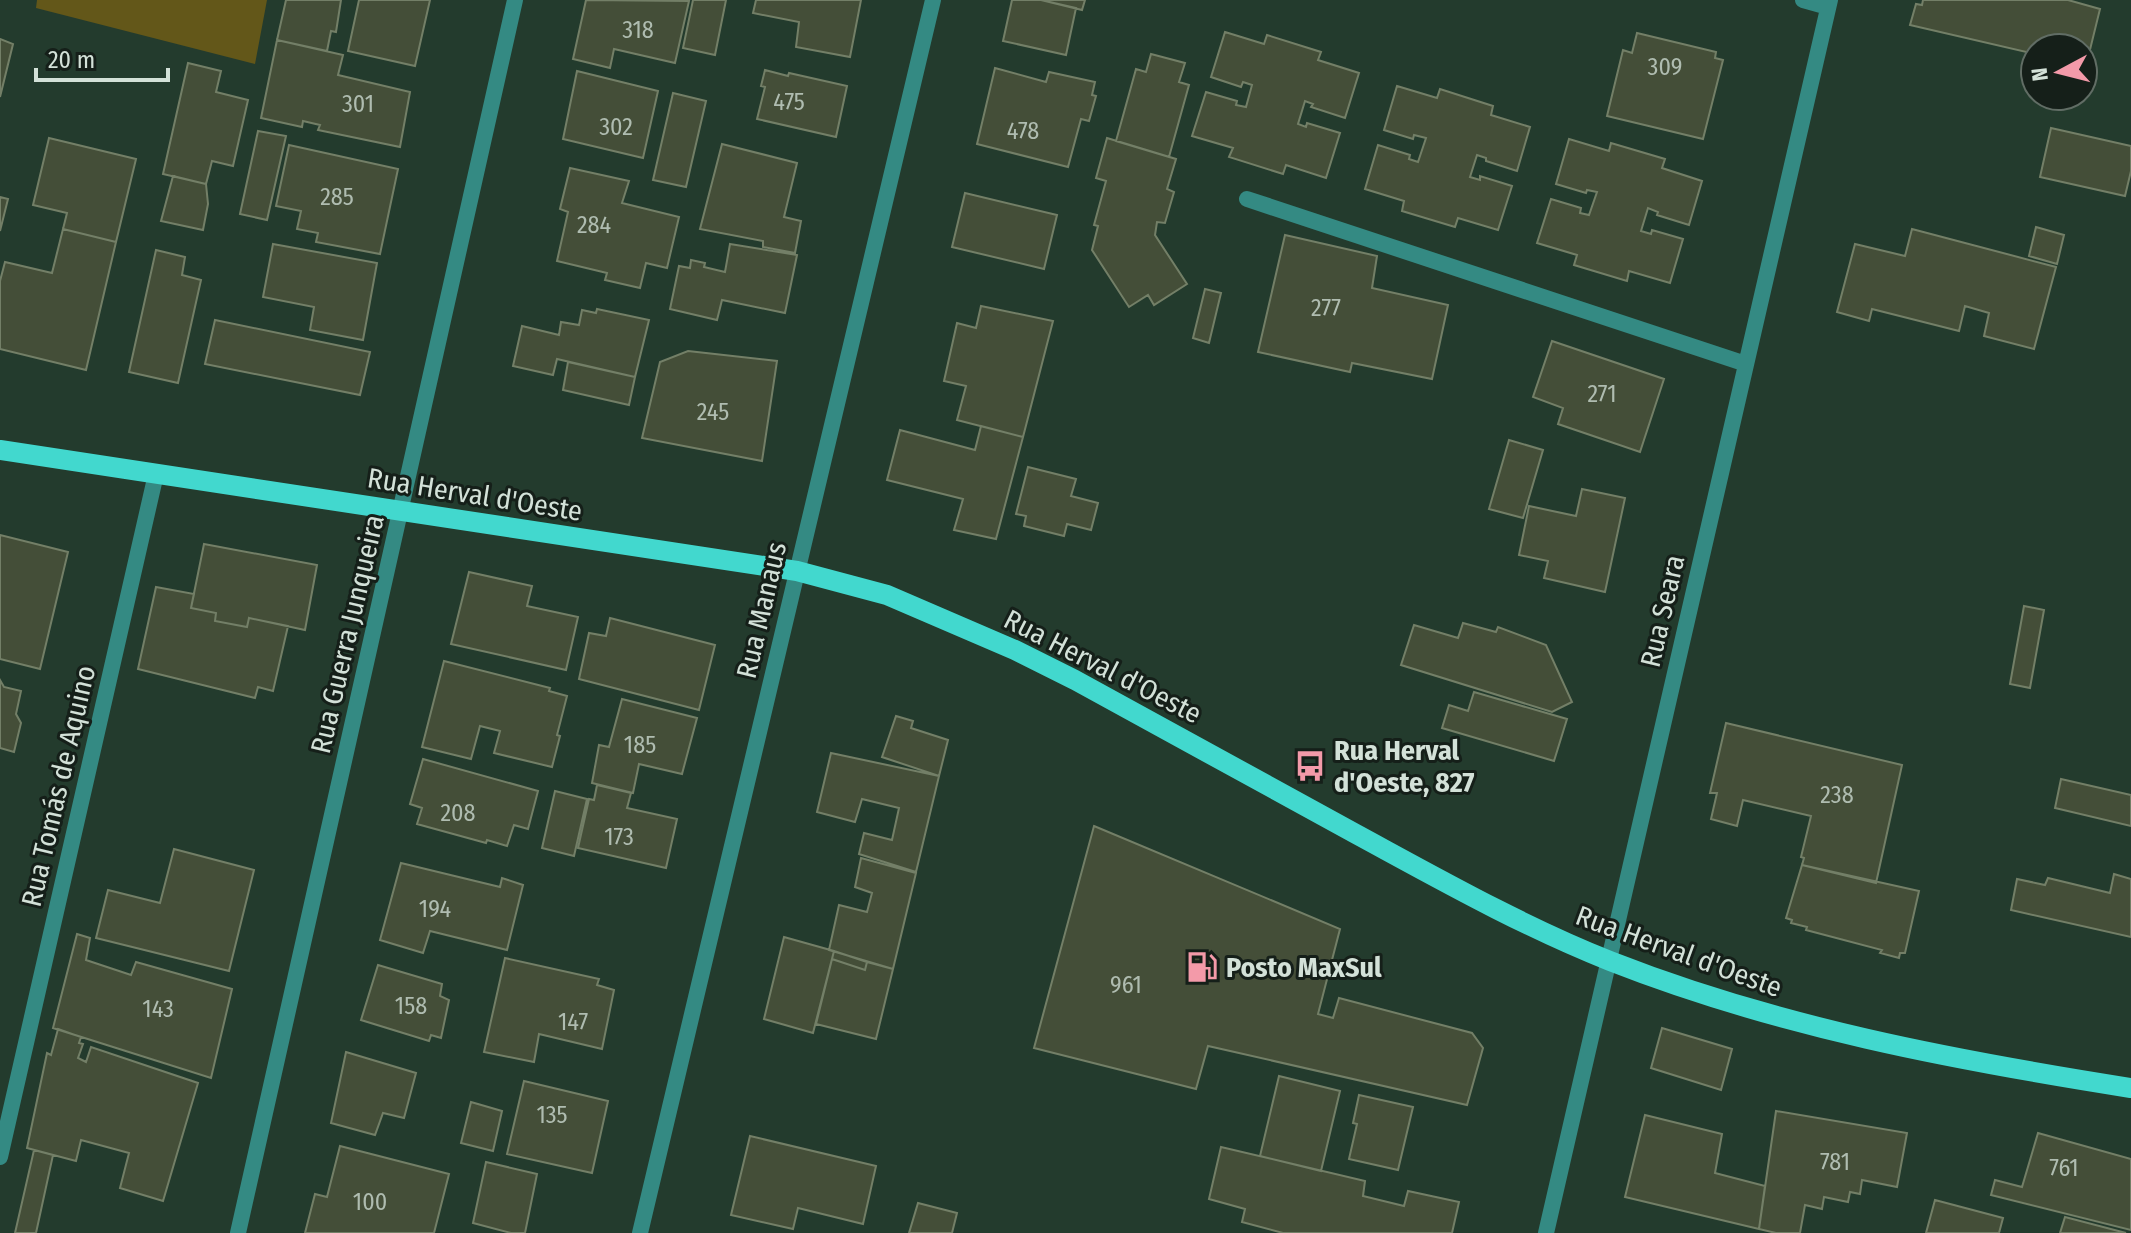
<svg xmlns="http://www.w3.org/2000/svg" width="2131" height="1233" viewBox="0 0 2131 1233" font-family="'Fira Sans Condensed',sans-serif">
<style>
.green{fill:#635719}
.building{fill:#444e38;stroke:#737f67;stroke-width:2}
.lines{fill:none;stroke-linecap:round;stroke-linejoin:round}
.minor{stroke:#348a83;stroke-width:16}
.primary{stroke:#42d8ce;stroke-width:20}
.labels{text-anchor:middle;stroke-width:6;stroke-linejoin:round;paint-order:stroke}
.number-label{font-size:24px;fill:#afbcb0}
.street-label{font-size:28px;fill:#d3e1d8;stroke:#151f19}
.poi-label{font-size:28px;font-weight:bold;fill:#d3e1d8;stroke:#151f19;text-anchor:start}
</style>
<rect width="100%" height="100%" fill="#233b2d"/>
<path class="green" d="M37 0H267L255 64 36 8Z"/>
<path class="building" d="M286 0H341L336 32 331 31 327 51 277 40Z
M359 0H430L415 66 348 51Z
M586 0 689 1 675 63 614 49 610 68 573 59Z
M693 0H726L715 55 683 48Z
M756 0H861L850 57 796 47 799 22 753 13Z
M1012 0H1041L1076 8 1066 55 1003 41Z
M1041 0H1085L1082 10Z
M1923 0H2068L2100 9 2086 66 2083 65V48H2035V54L1910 25 1916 4 1922 5Z
M1225 32 1264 44 1267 35 1321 52 1318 60 1359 73 1345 118 1311 107 1313 104 1305 101 1298 124 1306 127 1307 123 1340 133 1326 178 1286 165 1283 174 1229 157 1233 148 1192 136 1206 92 1237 101 1236 105 1246 107 1252 85 1243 82 1241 87 1211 77Z
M1637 33 1716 52 1715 58 1723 60 1703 139 1607 116 1623 50 1632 53Z
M0 39 13 44 0 97Z
M277 40 343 55 338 75 410 92 400 147 318 130 320 125 303 121 302 127 261 118Z
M1151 54 1185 63 1179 82 1189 85 1169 157 1116 141 1136 69 1146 72Z
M188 63 221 71 216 92 248 100 233 166 212 161 206 184 163 174Z
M995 68 1046 82 1049 72 1095 82 1092 95 1096 96 1089 121 1081 119 1068 167 977 144Z
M765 70 788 76 789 73 847 86 836 137 757 119 765 87 761 86Z
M577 71 658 91 643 158 563 139Z
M1397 86 1437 98 1440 89 1493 106 1491 115 1530 127 1517 171 1486 161V158L1477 155 1470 177 1480 180V176L1512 186 1498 230 1458 218 1455 227 1402 211 1404 201 1365 189 1378 145 1410 155 1409 159 1418 162 1426 138 1414 135 1413 139 1384 130Z
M673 93 706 101 686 187 653 180Z
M2051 128 2131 146V171L2125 196 2040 177Z
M258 131 286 136 267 220 240 214Z
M49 138 136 159 116 242 63 229 67 213 33 205Z
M1107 138 1176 159 1167 189 1174 192 1165 223 1157 222 1155 235 1187 284 1154 305 1148 295 1129 307 1092 250 1098 226 1094 225 1106 181 1096 178Z
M1569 139 1609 151 1611 143 1665 159 1662 168 1702 181 1689 225 1657 215 1658 212 1648 208 1641 231 1651 234 1652 230 1683 239 1670 283 1629 271 1627 281 1574 265 1577 255 1537 243 1551 199 1581 208 1580 213 1589 215 1597 192 1587 190 1586 193 1556 184Z
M722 144 797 163 784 217 801 221 795 253 763 247V241L700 229Z
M289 145 398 169 380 254 316 242 318 233 297 229 301 211 276 206Z
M570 168 629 181 622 203 679 217 667 268 646 263 640 288 605 280 607 273 557 261 568 212 560 209Z
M173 176 206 184 208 204 203 230 161 221Z
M965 193 1057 215 1044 269 952 247Z
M0 197 8 199 0 231Z
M2036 227 2064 235 2057 264 2029 256Z
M63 229 116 242 86 370 0 349V281L5 262 52 273Z
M1912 229 2056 267 2034 349 1984 336 1989 313 1965 306 1959 331 1872 309 1869 321 1837 312 1855 244 1905 256Z
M1285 235 1377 256 1372 288 1448 305 1432 379 1352 363 1350 372 1258 352Z
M273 244 377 263 363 340 310 330 314 307 263 297Z
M730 244 797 255 785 313 722 300 717 320 670 309 679 266 690 268 691 260 705 263 704 267 725 272Z
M156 250 185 257 182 275 201 280 178 383 129 372Z
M1205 289 1221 293 1209 343 1193 338Z
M981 306 1053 321 1023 437 957 420 966 386 944 381 957 323 976 328Z
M597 309 649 320 635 377 557 359 553 375 513 366 522 326 559 335 561 322 579 325 582 310 596 313Z
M215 320 370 352 360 395 205 364Z
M1552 341 1664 379 1640 452 1558 424 1563 408 1533 397Z
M688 351 777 361 762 461 642 438 660 362Z
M568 362 635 377 629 405 563 390Z
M981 426 1023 437 996 539 954 530 963 499 887 480 900 430 975 450Z
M1509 440 1543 450 1523 518 1489 509Z
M1028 467 1076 479 1071 496 1098 503 1091 530 1067 524 1064 536 1024 526 1026 516 1016 514Z
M1582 489 1625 498 1605 592 1544 578 1548 561 1519 555 1529 506 1576 516Z
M0 535 68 552 40 669 0 659Z
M204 544 317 565 305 630 249 618 247 627 215 621 216 613 191 608Z
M469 572 532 586 527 606 578 617 566 670 451 644Z
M156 587 194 594 191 608 216 613 215 621 247 627 249 618 288 626 273 691 258 687 255 698 138 669Z
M2024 606 2044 610 2030 688 2010 684Z
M610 618 715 645 699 710 579 679 589 633 606 636Z
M1463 623 1496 632 1498 627 1546 645 1572 702 1552 712 1401 665 1414 625 1458 638Z
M444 661 550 688 549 691 567 696 557 735 560 736 552 767 494 753 500 731 480 726 471 759 422 747Z
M0 680 4 687 21 691 16 714 21 723 14 752 0 748Z
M1474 692 1567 719 1554 761 1442 728 1449 705 1468 711Z
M622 699 697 718 682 774 639 764 633 793 592 783 599 745 609 747Z
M896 716 913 721 911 728 948 740 939 776 882 757Z
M1726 723 1902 765 1876 883 1802 865 1804 858 1801 857 1811 816 1743 800 1737 826 1711 819 1717 793H1710Z
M831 753 939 776 916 872 859 854 864 833 892 840 899 808 862 799 855 822 817 812Z
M423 759 538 791 528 829 514 825 507 846 487 840 486 843 417 824 422 808 410 804Z
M2061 779 2131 795V826L2055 808Z
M597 785 631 793 627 808 677 819 666 868 578 848 589 799 594 800Z
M555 791 587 799 574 856 542 848Z
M1094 826 1340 929 1318 1014 1333 1018 1339 998 1472 1033 1483 1048 1467 1105 1208 1046 1196 1089 1034 1048Z
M174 849 254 870 229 971 96 938 108 890 160 903Z
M861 858 916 873 893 969 829 950 839 905 867 912 872 893 855 887Z
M401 863 500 887 502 878 523 885 507 950 430 931 423 953 380 940Z
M1802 865 1919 891 1905 953H1900L1899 958 1880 953 1882 950 1806 930 1807 927 1791 923 1792 920 1786 918Z
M2114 874 2131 879V937L2011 910 2017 879 2045 885 2048 878 2110 893Z
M77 934 90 938 86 960 131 975 136 962 232 989 211 1078 53 1028Z
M784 937 834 951 813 1033 764 1019Z
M834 951 867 962 865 970 832 959Z
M505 958 599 979 597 985 614 990 602 1049 539 1034 534 1062 484 1052Z
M832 959 865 970 867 962 893 969 876 1039 816 1024Z
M378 965 442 984 440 996 449 1000 441 1038 431 1035 429 1041 361 1020Z
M1662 1028 1732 1049 1721 1090 1651 1068Z
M58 1029 81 1037 79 1043 83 1044 78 1058 86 1062 91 1047 198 1083 163 1201 120 1188 129 1153 81 1140 76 1161 27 1148 47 1053 51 1055Z
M346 1052 416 1073 404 1118 383 1113 375 1135 331 1123Z
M1279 1076 1340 1091 1321 1171 1260 1156Z
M524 1081 608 1101 592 1173 507 1154Z
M1359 1095 1413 1107 1398 1170 1349 1159 1357 1124 1353 1123Z
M471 1102 502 1111 493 1151 461 1143Z
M1776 1111 1907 1133 1897 1187 1862 1180 1860 1194 1850 1192 1848 1202 1824 1197 1822 1209 1805 1205 1800 1233H1776L1759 1229Z
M1645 1115 1722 1134 1715 1173 1765 1186 1759 1229 1625 1197Z
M2038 1133 2131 1159V1230L1991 1195 1995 1180 2022 1187Z
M750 1136 876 1166 863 1224 798 1208 793 1229 731 1215Z
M340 1146 449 1174 434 1233H305L315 1194 327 1197Z
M1221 1147 1365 1181 1363 1196 1404 1206 1408 1191 1459 1202 1452 1233H1283L1242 1222 1245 1209 1209 1199Z
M34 1150 53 1155 36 1233H15Z
M486 1162 537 1174 525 1233H511L473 1223Z
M1935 1200 2003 1218 1999 1233H1926Z
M918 1203 957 1213 952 1233H909Z
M2065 1217 2126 1233H2060Z"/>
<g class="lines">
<path class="minor" d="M1803 0 1828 7
M1247 199 1746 364
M0 1157 156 474
M238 1233 515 0
M640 1233 933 0
M1546 1233 1830 0"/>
<path class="primary" d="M0 450 797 571 887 595 1015 650 1075 680C1169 731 1262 783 1356 834 1439 879 1522 926 1610 961 1778 1027 1953 1060 2131 1088"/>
</g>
<defs>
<symbol id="bus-bare" viewBox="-9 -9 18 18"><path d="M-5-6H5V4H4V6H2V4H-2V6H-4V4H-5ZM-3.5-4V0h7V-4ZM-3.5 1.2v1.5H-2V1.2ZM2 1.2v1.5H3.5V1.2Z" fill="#f39aa9" stroke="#151f19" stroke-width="2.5" paint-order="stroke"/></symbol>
<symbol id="fuel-bare" viewBox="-9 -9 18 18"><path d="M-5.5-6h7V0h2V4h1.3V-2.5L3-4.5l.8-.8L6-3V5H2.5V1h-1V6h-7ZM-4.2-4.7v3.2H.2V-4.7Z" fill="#f39aa9" stroke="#151f19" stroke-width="2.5" paint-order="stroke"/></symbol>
</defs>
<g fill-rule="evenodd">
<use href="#bus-bare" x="1288" y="744" width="44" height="44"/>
<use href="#fuel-bare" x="1180" y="945" width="44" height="44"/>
</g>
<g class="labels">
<g class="number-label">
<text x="638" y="38">318</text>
<text x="1665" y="75">309</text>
<text x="789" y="110">475</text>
<text x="358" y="112">301</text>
<text x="616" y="135">302</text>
<text x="1023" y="139">478</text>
<text x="337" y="205">285</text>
<text x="594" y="233">284</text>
<text x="1326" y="316">277</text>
<text x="1602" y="402">271</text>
<text x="713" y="420">245</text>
<text x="640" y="753">185</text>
<text x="1837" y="803">238</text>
<text x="458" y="821">208</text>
<text x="619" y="845">173</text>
<text x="435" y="917">194</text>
<text x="1126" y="993">961</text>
<text x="411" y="1014">158</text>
<text x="158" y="1017">143</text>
<text x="573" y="1030">147</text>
<text x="552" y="1123">135</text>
<text x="1835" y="1170">781</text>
<text x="2064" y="1176">761</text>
<text x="370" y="1210">100</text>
</g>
<g class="street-label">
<text transform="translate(475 494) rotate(9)" y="10">Rua Herval d'Oeste</text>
<text transform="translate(761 610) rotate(-77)" y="10">Rua Manaus</text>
<text transform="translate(1662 611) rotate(-77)" y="10">Rua Seara</text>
<text transform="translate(347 634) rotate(-77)" y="10">Rua Guerra Junqueira</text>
<text transform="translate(1103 666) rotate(27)" y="10">Rua Herval d'Oeste</text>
<text transform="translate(58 786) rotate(-77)" y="10">Rua Tomás de Aquino</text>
<text transform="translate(1679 951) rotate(20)" y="10">Rua Herval d'Oeste</text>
</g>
<g class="poi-label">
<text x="1334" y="760">Rua Herval<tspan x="1334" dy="32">d'Oeste, 827</tspan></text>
<text x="1226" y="977">Posto MaxSul</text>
</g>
</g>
<g transform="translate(2059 72) rotate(263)"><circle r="38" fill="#151f19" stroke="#616d65" stroke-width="2"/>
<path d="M0-6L14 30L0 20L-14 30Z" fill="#f39aa9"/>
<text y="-12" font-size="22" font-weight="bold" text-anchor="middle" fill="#d3e1d8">N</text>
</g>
<path d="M36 68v12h132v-12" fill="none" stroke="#d3e1d8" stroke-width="4"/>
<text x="48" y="68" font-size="24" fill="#d3e1d8" stroke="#151f19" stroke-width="6" paint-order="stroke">20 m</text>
</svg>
